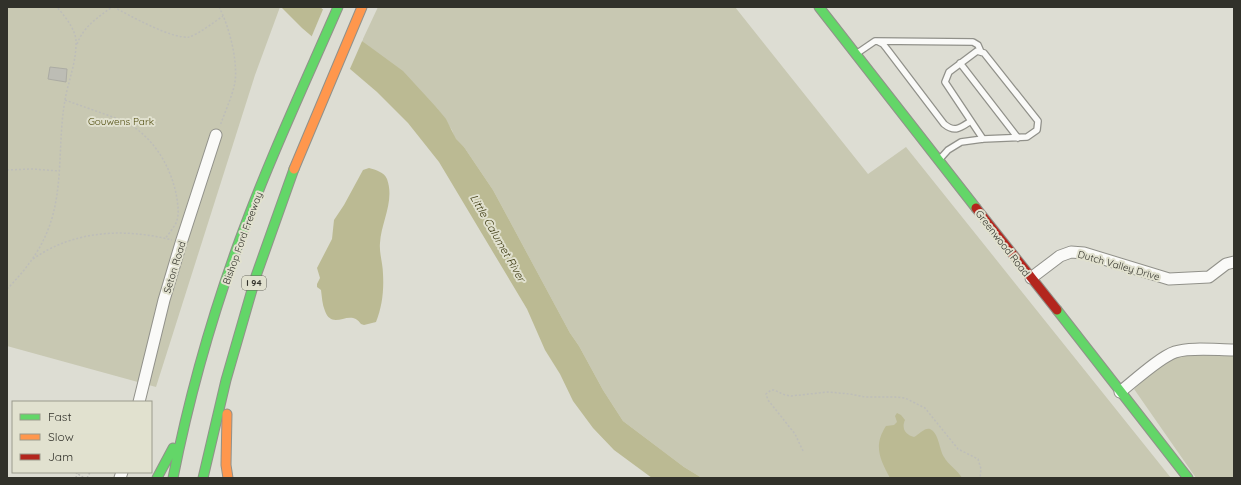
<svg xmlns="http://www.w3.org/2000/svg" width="1241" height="485" viewBox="0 0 1241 485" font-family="Quicksand,sans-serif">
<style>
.green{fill:#c8c8b2}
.water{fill:#bbba93}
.pier{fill:#ddddd3}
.building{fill:#bdbdb5;stroke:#ababa3}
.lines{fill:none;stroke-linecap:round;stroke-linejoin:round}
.lane-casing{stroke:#91918a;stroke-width:8}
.street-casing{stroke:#91918a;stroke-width:13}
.fast-casing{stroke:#91918a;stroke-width:11}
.slow-casing{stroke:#91918a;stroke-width:11}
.jam-casing{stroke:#91918a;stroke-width:11}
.path{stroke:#bdbdb9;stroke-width:1.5;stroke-dasharray:2 2;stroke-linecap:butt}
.lane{stroke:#fafaf8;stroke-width:5.5}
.street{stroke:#fafaf8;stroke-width:11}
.fast{stroke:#63d668;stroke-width:9}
.slow{stroke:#ff974d;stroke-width:9}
.jam{stroke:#b3261e;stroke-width:9}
.labels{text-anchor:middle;stroke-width:4;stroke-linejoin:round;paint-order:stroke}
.shield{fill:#e1e1cf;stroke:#66665c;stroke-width:1}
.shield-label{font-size:9px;font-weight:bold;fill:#31312a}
.park-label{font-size:10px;fill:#514e10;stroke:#e1e1cf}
.street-label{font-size:10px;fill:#31312a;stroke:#e1e1cf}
.water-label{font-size:11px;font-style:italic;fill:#3b380f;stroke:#e1e1cf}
</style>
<rect width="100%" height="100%" fill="#ddddd3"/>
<path class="green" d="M7 7H280L255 75 156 387 7 346Z
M378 7H735L868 174 906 147 1171 478H702L684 467 623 421 603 390 579 346 570 333 493 190 464 147 455 139 452 130 437 108 362 41Z
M1172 355H1234V478H1196L1134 389Z"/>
<path class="water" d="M281 7H320L362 41 403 71 437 108 446 119 456 139 464 147 493 190 570 333 579 346 603 390 623 421 684 467 702 478H652L614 450 593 428 573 401 560 374 545 350 527 309 439 162 408 123 377 92 302 28Z
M369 168C376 170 384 172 387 179 395 201 381 222 380 243 379 253 383 264 383 274 384 291 382 307 376 322L364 325 361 324C350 307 333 332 325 311 322 304 322 297 321 290L317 287V284L320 278 317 268 332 239 334 220 344 205 363 170Z
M897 413 901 415 905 420C901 429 906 435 914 437 918 435 925 427 930 429 939 433 939 449 944 457 948 465 958 470 962 478H890C880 459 873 446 886 426L894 425 897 422 895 416Z"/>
<path class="pier" d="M324 7 363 39 349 71 311 38Z"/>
<path class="building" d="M50 67 67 69 66 82 48 79Z"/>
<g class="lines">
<defs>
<path id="lane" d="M879 42 883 44 887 49 944 124C955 133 960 128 971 121
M856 54 875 41 973 42 978 45 981 52
M960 63 1018 138
M939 160 948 150 961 142 983 139 1027 137 1037 130 1038 121 984 53 977 51 949 72 945 82 983 139"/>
<path id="street" d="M1031 278 1060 256 1071 252 1084 253 1169 279 1209 277 1226 264 1234 262
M1120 392C1134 381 1160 357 1175 352 1190 347 1217 350 1234 350
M139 402 164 300 181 243 216 135
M120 478 122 472"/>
<path id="fast" d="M819 7 976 208
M1057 310 1188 478
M157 478 173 448
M173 478C189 397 211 319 239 242 268 162 304 85 338 7
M203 478 226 380 256 276 294 169"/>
<path id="slow" d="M294 169 362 7
M227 414 226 465 228 478"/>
<path id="jam" d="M976 208 1057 310"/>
</defs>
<use href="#lane" class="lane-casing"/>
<use href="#street" class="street-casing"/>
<use href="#fast" class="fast-casing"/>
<use href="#slow" class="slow-casing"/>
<use href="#jam" class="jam-casing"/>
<path class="path" d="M114 7C128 15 174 40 189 37 199 34 214 22 223 16
M219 7C229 26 238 60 235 82 232 97 225 112 220 126
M77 44C84 26 97 18 112 7
M65 100 124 121C153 136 172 167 177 199 178 206 179 213 177 220 175 227 169 233 165 239
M7 170 32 169 59 171
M33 259C74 230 125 228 172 240
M7 289C27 269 44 246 52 218 63 180 58 139 65 100 68 82 76 63 76 44 77 30 65 17 57 7
M803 451 795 434 768 400 766 394 771 390H774L785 395 791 396 828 392 850 394 865 397H895L905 398 925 408 958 449 978 459 981 469 980 478
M75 472 84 478
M76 478 77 473
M87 478 90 472"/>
<use href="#lane" class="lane"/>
<use href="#street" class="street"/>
<use href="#fast" class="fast"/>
<use href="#slow" class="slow"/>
<use href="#jam" class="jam"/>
</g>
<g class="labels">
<rect class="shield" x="242" y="276" width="24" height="14" rx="3"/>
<g class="shield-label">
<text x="254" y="286">I 94</text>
</g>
<g class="park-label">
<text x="121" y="125">Gouwens Park</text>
</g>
<g class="street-label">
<text transform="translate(242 238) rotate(-70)" y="4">Bishop Ford Freeway</text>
<text transform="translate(1003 243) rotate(52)" y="4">Greenwood Road</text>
<text transform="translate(1119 265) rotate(16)" y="4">Dutch Valley Drive</text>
<text transform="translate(174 267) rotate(-73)" y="4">Seton Road</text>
</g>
<g class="water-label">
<text transform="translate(498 238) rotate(60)" y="4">Little Calumet River</text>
</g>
</g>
<rect width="1241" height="485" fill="none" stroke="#31312a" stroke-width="16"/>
<rect x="12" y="401" width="140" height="72" fill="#e1e1cf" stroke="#9b9b8d"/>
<rect x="20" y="414" width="20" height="6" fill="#63d668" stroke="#9b9b8d"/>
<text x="48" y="421" font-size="12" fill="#31312a">Fast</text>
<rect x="20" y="434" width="20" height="6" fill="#ff974d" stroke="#9b9b8d"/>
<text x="48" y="441" font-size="12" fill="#31312a">Slow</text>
<rect x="20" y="454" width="20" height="6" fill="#b3261e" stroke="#9b9b8d"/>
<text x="48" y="461" font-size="12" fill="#31312a">Jam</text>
</svg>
